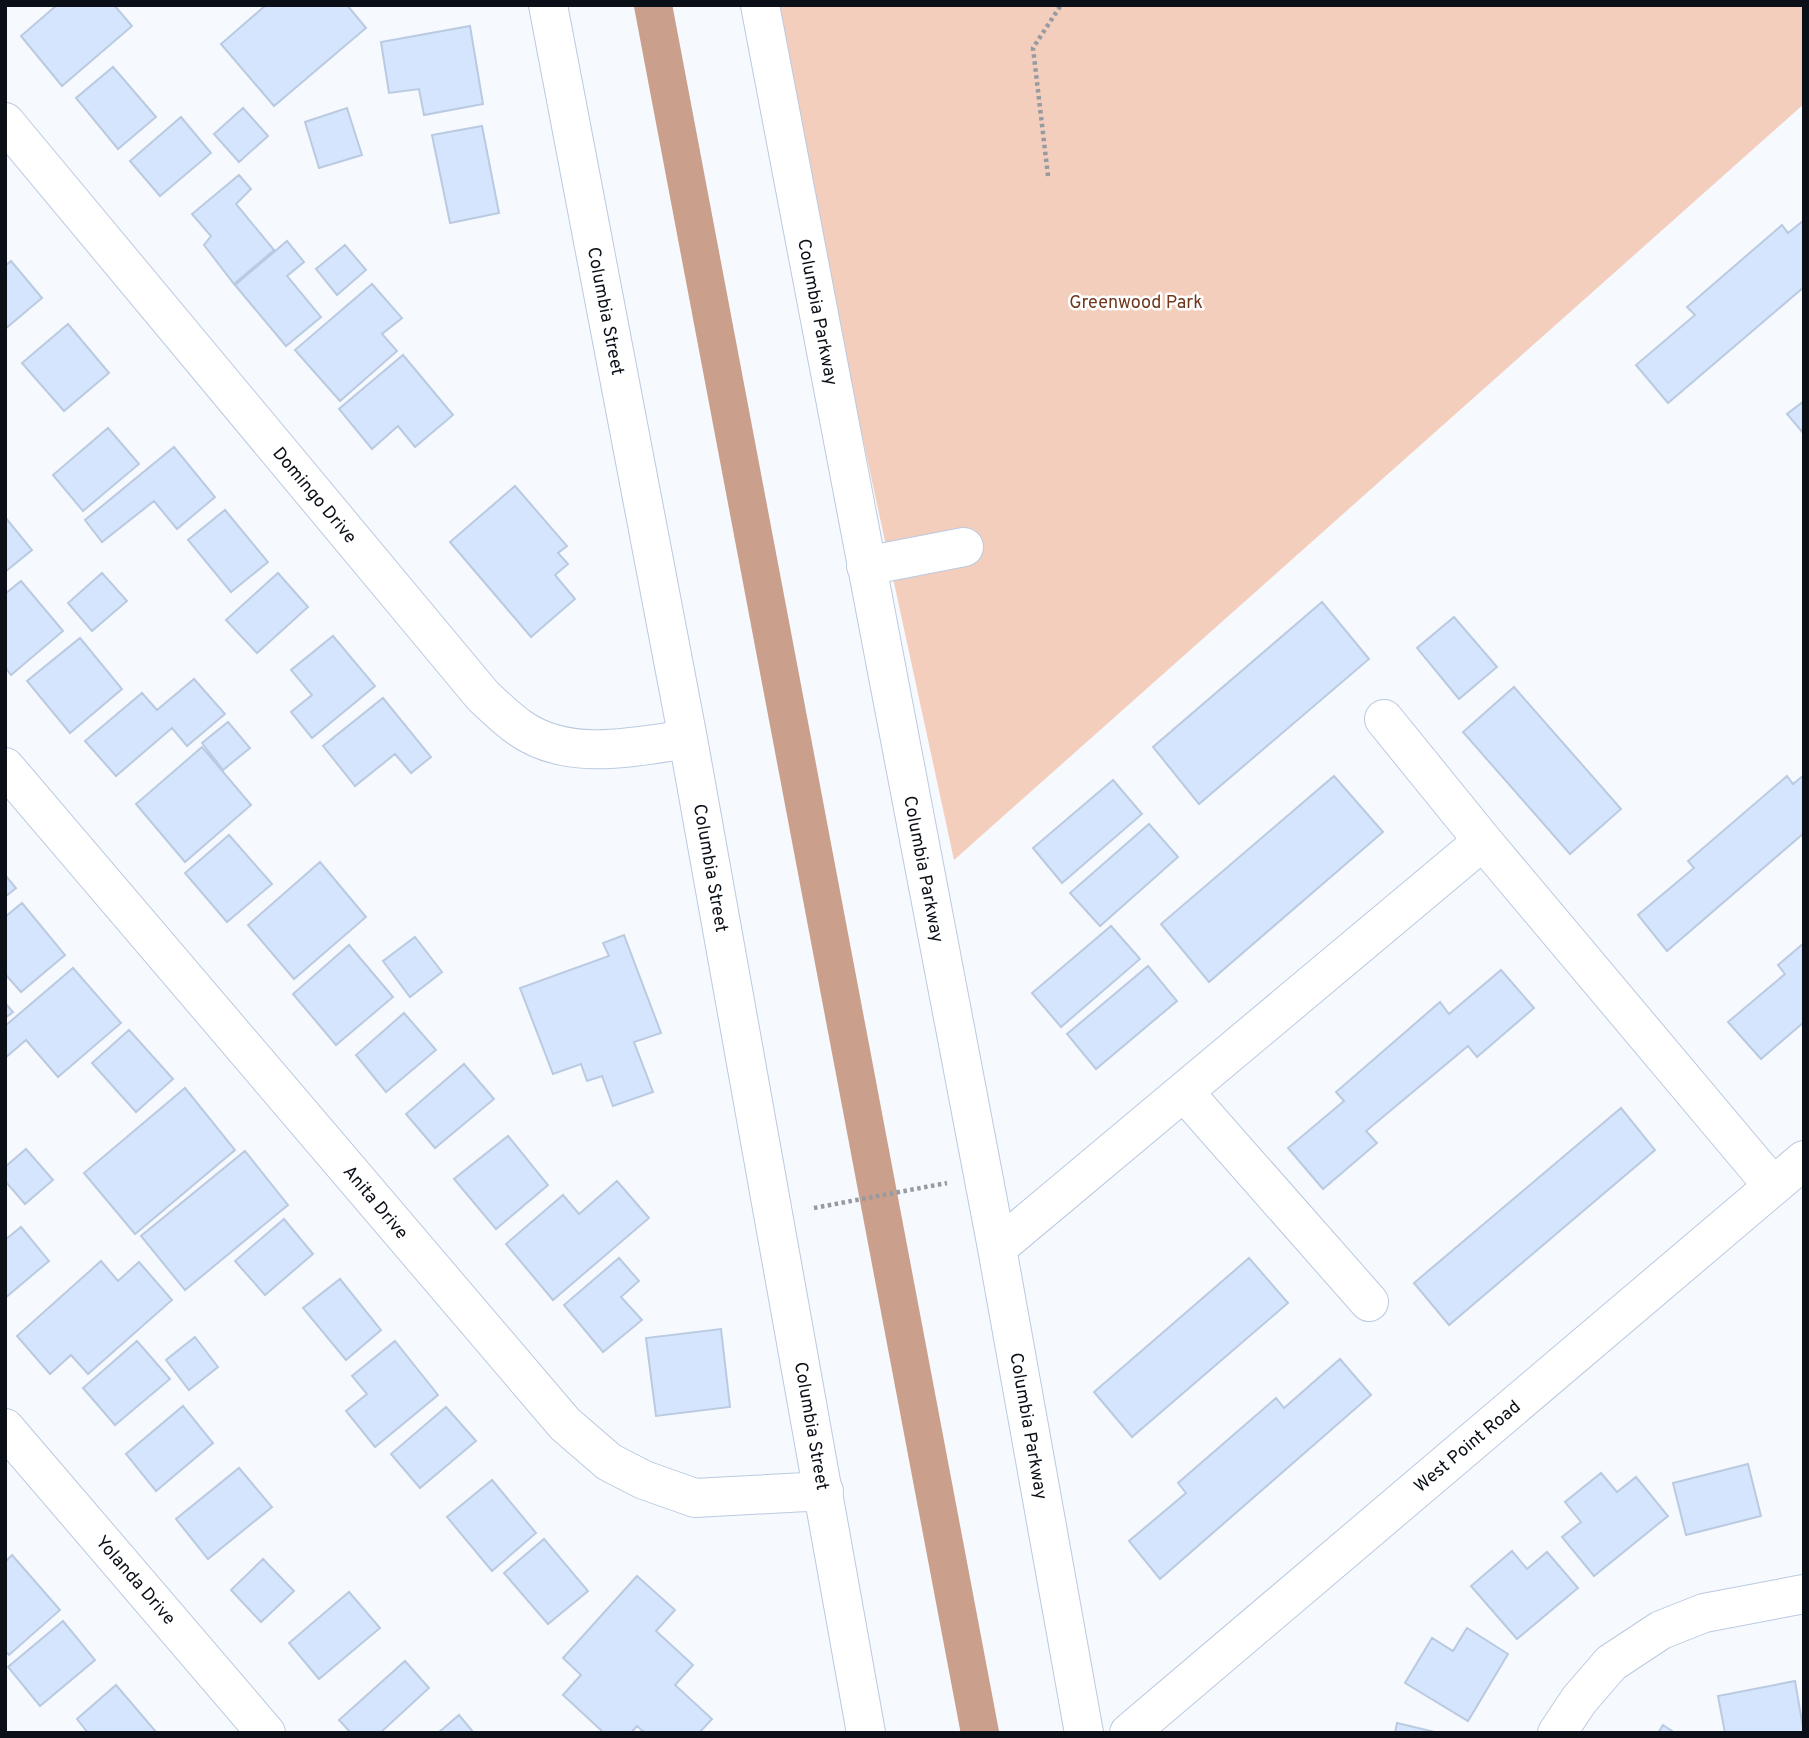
<svg xmlns="http://www.w3.org/2000/svg" width="1809" height="1738" viewBox="0 0 1809 1738" font-family="Overpass,sans-serif">
<style>
.green{fill:#f4cebd}
.lines{fill:none;stroke-linecap:round;stroke-linejoin:round}
.canal{stroke:#ca9f8c;stroke-width:38}
.building{fill:#d5e5fd;stroke:#bacae1;stroke-width:2}
.minor-casing{stroke:#bacae1;stroke-width:40}
.path{stroke:#979ba1;stroke-width:4.5;stroke-dasharray:3.5 3.5;stroke-linecap:butt}
.minor{stroke:#fff;stroke-width:38}
.labels{text-anchor:middle;stroke-width:5;stroke-linejoin:round;paint-order:stroke}
.park-label{font-size:18px;fill:#6f371c;stroke:#fff}
.street-label{font-size:18px;fill:#0b1018;stroke:#fff}
</style>
<rect width="100%" height="100%" fill="#f6f9fe"/>
<path class="green" d="M769 5H1804V104L954 860Z"/>
<g class="lines">
<path class="canal" d="M653 5 980 1733"/>
</g>
<path class="building" d="M57 5H114L132 26 62 86 21 36Z
M266 5H347L366 28 274 106 221 44Z
M470 26 483 104 424 115 419 89 389 93 381 42Z
M113 67 156 117 118 149 76 98Z
M243 108 268 136 239 162 214 134Z
M347 108 362 155 319 168 305 122Z
M181 117 211 153 160 196 130 161Z
M482 126 499 213 450 223 432 135Z
M239 175 251 189 236 204 274 250 234 284 204 245 211 236 192 214Z
M1804 220V287L1668 403 1636 365 1695 315 1687 307 1782 225 1788 233Z
M287 241 304 262 287 276 321 317 286 346 235 285Z
M345 245 366 270 337 295 316 269Z
M11 261 42 298 5 329V266Z
M372 284 402 318 382 334 397 351 340 401 295 350Z
M68 324 109 373 64 411 22 363Z
M403 355 453 415 415 447 398 426 372 449 339 409Z
M1804 401V434L1787 414Z
M108 428 139 464 83 511 53 475Z
M174 447 215 497 177 529 154 501 102 542 85 520Z
M515 486 567 546 558 553 568 564 555 575 575 599 531 637 450 542Z
M225 510 268 562 231 592 188 540Z
M5 517 32 550 5 572Z
M102 573 127 601 92 631 68 603Z
M278 573 308 607 257 653 226 620Z
M21 581 63 631 11 675 5 667V594Z
M1322 602 1369 659 1199 804 1153 747Z
M1454 617 1497 667 1459 699 1417 648Z
M333 636 375 686 312 738 291 712 312 695 291 670Z
M80 638 122 689 70 733 27 681Z
M194 679 225 714 187 746 172 728 116 776 85 741 142 693 157 710Z
M1514 687 1621 809 1570 854 1463 732Z
M383 698 431 757 411 773 395 754 355 786 323 746Z
M228 722 250 748 223 770 202 743Z
M202 747 251 805 185 862 136 804Z
M1804 775V833L1667 951 1638 915 1694 868 1688 861 1787 776 1793 784Z
M1334 776 1383 832 1209 982 1161 924Z
M1113 780 1142 814 1062 883 1033 848Z
M1149 824 1178 857 1100 926 1070 893Z
M229 835 272 884 227 922 185 873Z
M320 862 366 917 294 979 248 925Z
M5 875 16 888 5 897Z
M22 903 65 955 21 992 5 974V917Z
M1111 926 1140 959 1061 1027 1032 993Z
M624 935 661 1033 634 1042 653 1092 613 1106 602 1076 587 1081 581 1064 553 1074 520 988 609 956 603 943Z
M415 937 442 972 410 997 383 961Z
M1804 943V1022L1761 1059 1728 1022 1785 974 1778 965Z
M349 945 393 997 336 1045 293 994Z
M1148 966 1177 1001 1096 1069 1067 1034Z
M73 968 121 1023 58 1077 26 1040 5 1058V1026Z
M1501 970 1534 1008 1477 1057 1468 1046 1366 1131 1377 1143 1323 1189 1288 1148 1344 1101 1336 1092 1440 1002 1449 1014Z
M5 1003 13 1012 5 1018Z
M404 1013 436 1050 386 1092 356 1055Z
M129 1030 173 1079 136 1112 92 1063Z
M464 1064 494 1099 435 1148 406 1114Z
M185 1088 235 1150 135 1234 84 1173Z
M1621 1108 1655 1150 1449 1325 1414 1283Z
M508 1136 548 1185 496 1229 454 1179Z
M26 1149 53 1180 25 1204 5 1181V1167Z
M245 1151 288 1205 185 1290 141 1236Z
M617 1181 649 1218 553 1300 506 1244 563 1195 579 1214Z
M284 1219 313 1254 265 1295 235 1261Z
M21 1227 49 1261 5 1298V1240Z
M619 1258 639 1281 621 1297 642 1320 603 1352 564 1305Z
M1249 1258 1288 1303 1132 1437 1094 1392Z
M101 1261 118 1281 139 1262 172 1300 88 1374 71 1355 50 1374 17 1336Z
M340 1279 381 1330 346 1360 303 1308Z
M721 1329 730 1407 656 1416 646 1338Z
M195 1337 218 1367 189 1390 166 1360Z
M137 1341 170 1379 115 1425 83 1388Z
M395 1341 438 1395 375 1447 346 1411 367 1394 352 1376Z
M1340 1359 1371 1395 1160 1579 1129 1541 1186 1493 1178 1483 1276 1398 1284 1408Z
M183 1406 213 1443 156 1491 126 1454Z
M446 1407 476 1441 420 1488 391 1454Z
M1748 1464 1761 1516 1686 1535 1673 1483Z
M239 1468 272 1507 208 1559 176 1519Z
M1601 1473 1617 1492 1636 1477 1668 1516 1594 1576 1562 1537 1581 1522 1565 1502Z
M492 1480 536 1533 492 1571 447 1517Z
M544 1539 588 1591 548 1624 504 1573Z
M1512 1551 1527 1569 1547 1552 1578 1588 1517 1639 1471 1586Z
M12 1555 60 1610 9 1655 5 1651V1562Z
M263 1559 294 1591 261 1622 231 1590Z
M637 1576 675 1610 656 1631 693 1665 675 1685 712 1719 699 1733H645L637 1726 631 1733H604L563 1695 581 1675 563 1658Z
M349 1592 380 1628 319 1679 289 1643Z
M63 1621 95 1660 40 1706 8 1667Z
M1467 1628 1508 1654 1468 1721 1405 1683 1432 1638 1453 1651Z
M405 1661 429 1688 380 1733H351L339 1720Z
M1795 1681 1804 1733H1725L1718 1696Z
M116 1685 157 1733H88L77 1719Z
M459 1715 474 1733H438Z
M1397 1723 1439 1733H1395Z
M1663 1725 1675 1733H1658Z"/>
<g class="lines">
<defs>
<path id="minor" d="M548 5 688 739 866 1733
M760 5 997 1248 1084 1733
M5 122 483 696C495 707 507 719 520 728 568 762 634 747 688 739
M866 566 964 547
M1384 719 1483 841
M5 767 565 1424 609 1462 644 1480 695 1498 824 1491
M1184 1092 1369 1302
M997 1248 1483 841 1773 1186
M5 1428 266 1733
M1129 1733 1804 1160
M1557 1733 1579 1700 1611 1663 1661 1630 1704 1613 1804 1594"/>
</defs>
<use href="#minor" class="minor-casing"/>
<path class="path" d="M1048 176 1033 48 1061 5
M814 1208 947 1183"/>
<use href="#minor" class="minor"/>
</g>
<g class="labels">
<g class="park-label">
<text x="1136" y="308">Greenwood Park</text>
</g>
<g class="street-label">
<text transform="translate(606 311) rotate(79)" y="6">Columbia Street</text>
<text transform="translate(818 312) rotate(79)" y="6">Columbia Parkway</text>
<text transform="translate(315 495) rotate(50)" y="6">Domingo Drive</text>
<text transform="translate(711 868) rotate(80)" y="6">Columbia Street</text>
<text transform="translate(924 869) rotate(79)" y="6">Columbia Parkway</text>
<text transform="translate(376 1202) rotate(50)" y="6">Anita Drive</text>
<text transform="translate(812 1426) rotate(80)" y="6">Columbia Street</text>
<text transform="translate(1029 1426) rotate(80)" y="6">Columbia Parkway</text>
<text transform="translate(1467 1446) rotate(-40)" y="6">West Point Road</text>
<text transform="translate(136 1580) rotate(49)" y="6">Yolanda Drive</text>
</g>
</g>
<rect width="1809" height="1738" fill="none" stroke="#0b1018" stroke-width="14"/>
</svg>
